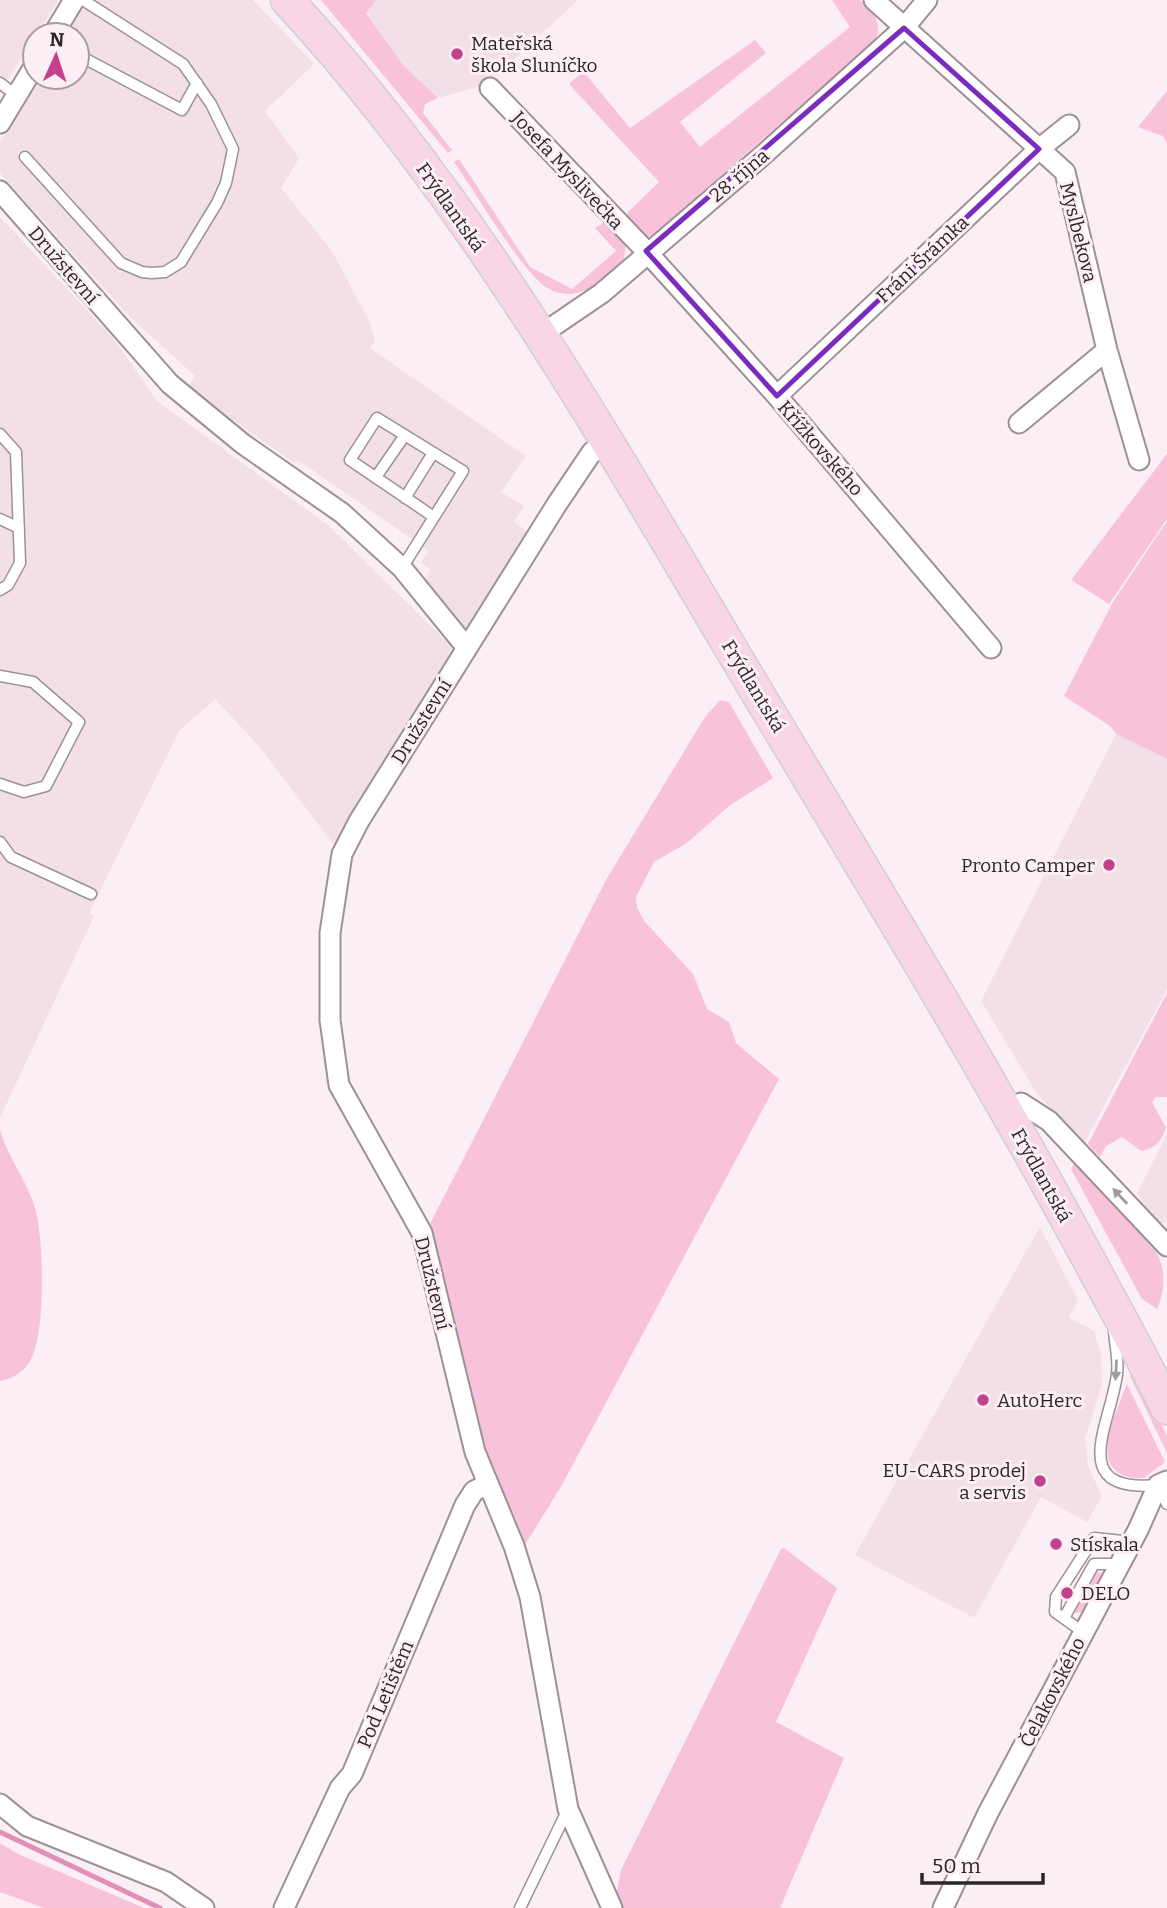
<svg xmlns="http://www.w3.org/2000/svg" width="1167" height="1908" viewBox="0 0 1167 1908" font-family="Bitter,serif">
<style>
.built{fill:#f3dfe8}
.green{fill:#f9c2db}
.lines{fill:none;stroke-linecap:round;stroke-linejoin:round}
.stream{stroke:#e08fb7;stroke-width:5}
.service-casing{stroke:#9d9196;stroke-width:13}
.minor-casing{stroke:#9d9196;stroke-width:23}
.primary-casing{stroke:#d0cfd0;stroke-width:35}
.service{stroke:#fff;stroke-width:10}
.minor{stroke:#fff;stroke-width:19}
.primary{stroke:#f8d6e6;stroke-width:32}
.oneway{fill:#a09d9e}
.marked{fill:none;stroke:#7b2cbf;stroke-width:5;stroke-linejoin:round}
.poi-dot{fill:#c2418a;stroke:#fbeef4;stroke-width:2.5}
.labels{text-anchor:middle;stroke-width:6;stroke-linejoin:round;paint-order:stroke}
.poi-label{font-size:19px;fill:#2b2628;stroke:#fbeef4;text-anchor:start}
.street-label{font-size:19px;fill:#2b2628;stroke:#fbeef4}
</style>
<rect width="100%" height="100%" fill="#fbeef4"/>
<path class="built" d="M0 0H59L0 91Z
M83 0H253L314 64 265 111 299 158 281 188 332 251 369 321 375 340 370 348 526 456 501 492 524 506 514 522 530 533 470 628 457 624 423 582 431 570 421 562 429 551 305 465 296 460 294 463 187 388 195 376 128 315 0 173V143L38 77H77V35H62Z
M376 0H578L488 84 438 98 403 65 366 12Z
M0 217 113 338 157 401 329 526 457 652 337 849 259 746 215 699 179 731 89 913 94 916 0 1118Z
M1116 734 1167 759V989L1083 1145 1036 1092 981 1001Z
M1167 1134V1222L1161 1223H1157L1137 1193Z
M1040 1227 1078 1300 1069 1318 1094 1331 1101 1354 1102 1384 1085 1439 1088 1466 1102 1496 1087 1522 1041 1497 974 1618 855 1555Z"/>
<path class="green" d="M321 0H376L366 13 403 65 438 98 425 104 423 113 452 150 448 153Z
M832 0H860C874 13 883 22 875 41L652 236 644 237 620 220 659 182 569 84 583 71 630 128 755 40 766 53 680 122 700 147 850 27Z
M1167 91V144L1163 136 1138 127Z
M459 159 530 267 572 289 616 251 595 228 604 223 626 243 624 259C610 273 591 293 570 294 561 294 551 291 544 286 515 261 478 196 454 162Z
M1167 454V519L1109 604 1071 580Z
M1167 521V759L1116 734 1110 726 1064 696 1113 602Z
M720 700 729 702 773 778 729 806 687 843 654 862 636 897 637 908 645 922 693 974 707 1009 729 1022 736 1043 779 1079 562 1485 523 1548 483 1443 430 1224 606 880 705 717Z
M1167 993V1097H1156L1152 1102 1166 1128C1160 1143 1156 1148 1141 1151L1122 1137 1106 1146 1100 1157 1088 1144Z
M0 1130C8 1158 27 1180 35 1208 44 1237 46 1336 30 1361 23 1373 13 1378 0 1381Z
M1077 1159 1151 1243C1166 1265 1167 1286 1157 1309L1142 1299 1071 1169Z
M1133 1372 1137 1374 1167 1436V1453L1130 1376Z
M1127 1384 1165 1462 1144 1478C1082 1480 1115 1415 1127 1384Z
M784 1548 837 1588 776 1722 844 1758 780 1908H623L617 1891 621 1870 781 1549Z
M1098 1572 1106 1575 1088 1611 1075 1613 1073 1609 1091 1575Z
M0 1843 18 1854 144 1908H44L0 1892Z"/>
<g class="lines">
<path class="stream" d="M0 1832 160 1908"/>
<defs>
<path id="service" d="M80 56 182 110 197 83
M0 83 16 95
M25 157 121 263 142 272 152 273 165 272 181 262 217 203 226 183 233 149 211 104 183 64 83 0
M0 434 16 452 20 563 8 585 0 590
M376 477 405 435
M405 498 433 453
M0 519 19 528
M402 568 463 471 377 418 350 460 434 517
M0 676 33 682 79 722 46 786 24 792 0 784
M0 842 11 857 91 894
M1114 1331C1115 1344 1119 1361 1117 1374 1111 1424 1065 1494 1158 1485L1167 1504
M1064 1618 1094 1564H1120
M1083 1632 1055 1612 1056 1597 1094 1538 1132 1542
M520 1908 568 1809"/>
<path id="minor" d="M874 0 1065 172 1107 350 1139 460
M53 35 74 0
M490 88 646 251 777 396 991 648
M0 123 35 65
M0 191 170 384 243 444 342 513 402 568 467 648
M539 336 602 293 762 156 904 28 927 0
M777 396 1039 149 1069 125
M1019 423 1107 350
M606 443 592 452 557 504 359 821 342 854 330 933V1020L339 1085 422 1233 475 1452 514 1546 530 1597 568 1809 612 1908
M1021 1103 1049 1121 1167 1246
M0 1804 27 1826 166 1882 204 1908
M284 1908 340 1788 352 1774 465 1505 474 1491 488 1484
M943 1908 988 1813 1138 1530 1158 1485 1167 1481"/>
<path id="primary" d="M287 0C477 204 621 466 764 704 875 888 987 1071 1089 1260 1115 1309 1143 1358 1167 1408"/>
</defs>
<use href="#service" class="service-casing"/>
<use href="#minor" class="minor-casing"/>
<use href="#primary" class="primary-casing"/>
<use href="#service" class="service"/>
<use href="#minor" class="minor"/>
<use href="#primary" class="primary"/>
</g>
<defs><path id="oneway-solid" d="M-6-.8H1V-3.2L6.5 0L1 3.2V.8H-6Z" transform="scale(1.75)"/></defs>
<g class="oneway">
<use href="#oneway-solid" transform="translate(1120 1196) rotate(-133)"/>
<use href="#oneway-solid" transform="translate(1116 1370) rotate(93)"/>
</g>
<path class="marked" d="M904 28 1039 149 777 396 646 251Z"/>
<g class="poi-dot">
<circle cx="457" cy="54" r="7"/>
<circle cx="1109" cy="865" r="7"/>
<circle cx="983" cy="1400" r="7"/>
<circle cx="1040" cy="1481" r="7"/>
<circle cx="1056" cy="1544" r="7"/>
<circle cx="1067" cy="1593" r="7"/>
</g>
<g class="labels">
<g class="poi-label">
<text x="471" y="50">Mateřská<tspan x="471" dy="22">škola Sluníčko</tspan></text>
<text x="1095" y="872" text-anchor="end">Pronto Camper</text>
<text x="997" y="1407">AutoHerc</text>
<text x="1026" y="1477" text-anchor="end">EU-CARS prodej<tspan x="1026" dy="22">a servis</tspan></text>
<text x="1070" y="1551">Stískala</text>
<text x="1081" y="1600">DELO</text>
</g>
<g class="street-label">
<text transform="translate(568 170) rotate(47)" y="7">Josefa Myslivečka</text>
<text transform="translate(739 175) rotate(-40)" y="7">28. října</text>
<text transform="translate(451 207) rotate(55)" y="7">Frýdlantská</text>
<text transform="translate(1079 232) rotate(76)" y="7">Myslbekova</text>
<text transform="translate(922 259) rotate(-43)" y="7">Fráni Šrámka</text>
<text transform="translate(64 265) rotate(49)" y="7">Družstevní</text>
<text transform="translate(821 448) rotate(49)" y="7">Křížkovského</text>
<text transform="translate(754 686) rotate(59)" y="7">Frýdlantská</text>
<text transform="translate(421 721) rotate(-58)" y="7">Družstevní</text>
<text transform="translate(1042 1175) rotate(61)" y="7">Frýdlantská</text>
<text transform="translate(433 1283) rotate(76)" y="7">Družstevní</text>
<text transform="translate(1052 1692) rotate(-63)" y="7">Čelakovského</text>
<text transform="translate(385 1694) rotate(-67)" y="7">Pod Letištěm</text>
</g>
</g>
<g transform="translate(56 56) rotate(3)"><circle r="33" fill="#fbeef4" stroke="#a89ea2" stroke-width="2"/>
<path d="M0-5L12 26L0 18L-12 26Z" fill="#c2418a"/>
<text y="-10" font-size="19" font-weight="bold" text-anchor="middle" fill="#2b2628">N</text>
</g>
<path d="M922 1873v10h121v-10" fill="none" stroke="#2b2628" stroke-width="3.5"/>
<text x="932" y="1873" font-size="21" fill="#2b2628" stroke="#fbeef4" stroke-width="5" paint-order="stroke">50 m</text>
</svg>
